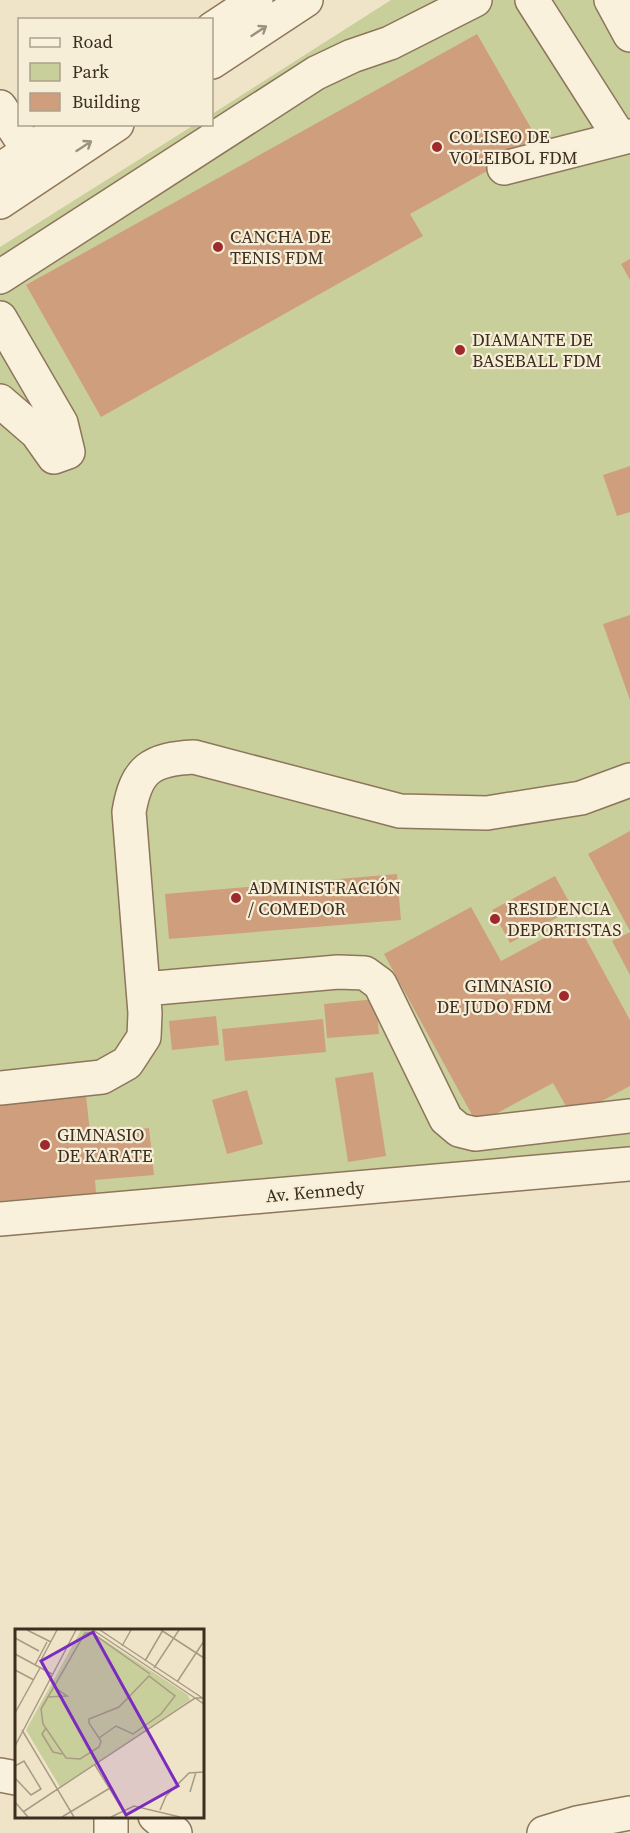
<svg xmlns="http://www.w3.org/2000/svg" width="630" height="1833" viewBox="0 0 630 1833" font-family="'Source Serif 4',serif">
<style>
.green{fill:#c9cf9b}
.building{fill:#cf9f7d}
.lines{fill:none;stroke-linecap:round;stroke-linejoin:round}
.minor-casing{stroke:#8d765c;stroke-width:36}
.minor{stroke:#faf1dc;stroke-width:33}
.oneway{stroke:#9c907e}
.poi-dot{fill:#9e2a2b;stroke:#f7eed8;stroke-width:2}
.labels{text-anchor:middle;stroke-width:4.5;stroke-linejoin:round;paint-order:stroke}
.poi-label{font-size:18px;fill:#3d2e20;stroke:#f7eed8;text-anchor:start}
.street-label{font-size:18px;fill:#3d2e20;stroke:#f7eed8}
.inset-road{fill:none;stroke:#a89b85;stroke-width:1.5}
.view{fill:#7b2cbf;fill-opacity:0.15;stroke:#7b2cbf;stroke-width:3}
.inset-edge{fill:none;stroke:#3d2e20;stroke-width:3}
</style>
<rect width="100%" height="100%" fill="#f0e4c8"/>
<path class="green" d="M391 0H627L630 5V1156L0 1209V247L194 125 212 124V114Z"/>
<path class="building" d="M477 34 539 142 410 214 423 236 101 417 26 285Z
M630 259V280L621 264Z
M630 466V512L617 516 603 475Z
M630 615V700L603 624Z
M630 831V931L588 854Z
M397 874 401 920 169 939 165 894Z
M555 876 573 909 510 943 492 910Z
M471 907 501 961 576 921 630 1020V1086L572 1117 553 1083 477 1124 384 954Z
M630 932V975L612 941Z
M376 999 379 1034 327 1038 324 1004Z
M216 1016 219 1045 172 1050 169 1021Z
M323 1019 326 1052 225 1061 222 1029Z
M373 1072 386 1156 348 1162 335 1078Z
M247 1090 263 1144 227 1154 212 1100Z
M86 1095 90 1133 149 1128 154 1175 95 1180 96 1193 0 1201V1103Z"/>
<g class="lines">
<defs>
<path id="minor" d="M532 0 620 138
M611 0 630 35
M212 29 256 0
M212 62 306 0
M0 107 41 169
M504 168 630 136
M0 170 68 124
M0 202 117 124
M0 277 316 73 352 56 390 43 475 0
M0 318 61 423 68 452 54 457 37 433 0 401
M144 989 338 972 365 973 380 984 446 1119 459 1130 475 1134 630 1116
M0 1088 102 1077 127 1063 144 1037 145 1013 129 812C136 769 151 759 194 757L400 811 487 813 581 798 630 780
M0 1219 630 1164
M0 1775 16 1778
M155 1816 175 1833
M111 1833V1816
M544 1833 577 1823 630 1813"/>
</defs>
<use href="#minor" class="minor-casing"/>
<use href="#minor" class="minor"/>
</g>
<defs><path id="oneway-shaft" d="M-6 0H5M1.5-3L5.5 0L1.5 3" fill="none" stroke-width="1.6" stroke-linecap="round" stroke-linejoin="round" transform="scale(1.5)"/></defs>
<g class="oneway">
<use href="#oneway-shaft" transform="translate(259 31) rotate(-33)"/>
<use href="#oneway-shaft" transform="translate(84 146) rotate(-33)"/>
</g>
<g class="poi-dot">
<circle cx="437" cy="147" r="6"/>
<circle cx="218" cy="247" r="6"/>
<circle cx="460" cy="350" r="6"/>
<circle cx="236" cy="898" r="6"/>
<circle cx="495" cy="919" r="6"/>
<circle cx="564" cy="996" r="6"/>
<circle cx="45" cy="1145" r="6"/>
</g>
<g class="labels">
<g class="poi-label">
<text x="449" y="143">COLISEO DE<tspan x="449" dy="21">VOLEIBOL FDM</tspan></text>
<text x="230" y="243">CANCHA DE<tspan x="230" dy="21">TENIS FDM</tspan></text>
<text x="472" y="346">DIAMANTE DE<tspan x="472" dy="21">BASEBALL FDM</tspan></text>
<text x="248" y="894">ADMINISTRACIÓN<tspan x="248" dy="21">/ COMEDOR</tspan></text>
<text x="507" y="915">RESIDENCIA<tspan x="507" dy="21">DEPORTISTAS</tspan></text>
<text x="552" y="992" text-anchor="end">GIMNASIO<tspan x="552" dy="21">DE JUDO FDM</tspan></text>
<text x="57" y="1141">GIMNASIO<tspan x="57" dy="21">DE KARATE</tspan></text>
</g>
<g class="street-label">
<text transform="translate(315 1192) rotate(-5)" y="6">Av. Kennedy</text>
</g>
</g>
<g transform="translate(15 1629)">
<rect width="189" height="189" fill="#f0e4c8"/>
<path d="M66 1H74L173 66 175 71 45 158 11 101Z" fill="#c9cf9b"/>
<path class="inset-road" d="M12 1 36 13M78 1 189 75M85 1 189 70M146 1 189 29M0 9 24 22M107 17 116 1M0 25 37 45M130 32 148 1M25 33 42 1M20 36 32 13M139 39 164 1M0 41 19 51M162 53 189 12M32 68 52 67 38 57M0 84 25 39M31 99 27 105 38 123 47 125M7 101 59 188M84 109 101 97 118 105 146 85 160 67 134 47 104 78 74 90V94L86 112 84 118 65 130 51 129 28 95 26 80 70 4H77L135 45M0 117 61 1M80 136 112 188M0 137 9 132 26 160 16 166 0 149M175 163 181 143M0 173 13 188M145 181 151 167 174 144 189 143M8 183 180 69H189M47 188 95 159M96 188 119 177 165 188"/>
<path class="view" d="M78 3 163 157 111 186 26 32Z"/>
<rect width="189" height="189" class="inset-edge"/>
</g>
<rect x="18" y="18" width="195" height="108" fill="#f7eed8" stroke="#ada18e" stroke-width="1.5"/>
<rect x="30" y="38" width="30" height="9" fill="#faf1dc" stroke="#ada18e" stroke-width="1.5"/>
<text x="72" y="48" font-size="18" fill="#3d2e20">Road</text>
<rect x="30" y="63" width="30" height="18" fill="#c9cf9b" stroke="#ada18e" stroke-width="1.5"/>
<text x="72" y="78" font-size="18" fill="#3d2e20">Park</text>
<rect x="30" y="93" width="30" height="18" fill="#cf9f7d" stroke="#ada18e" stroke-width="1.5"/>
<text x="72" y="108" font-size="18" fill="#3d2e20">Building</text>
</svg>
